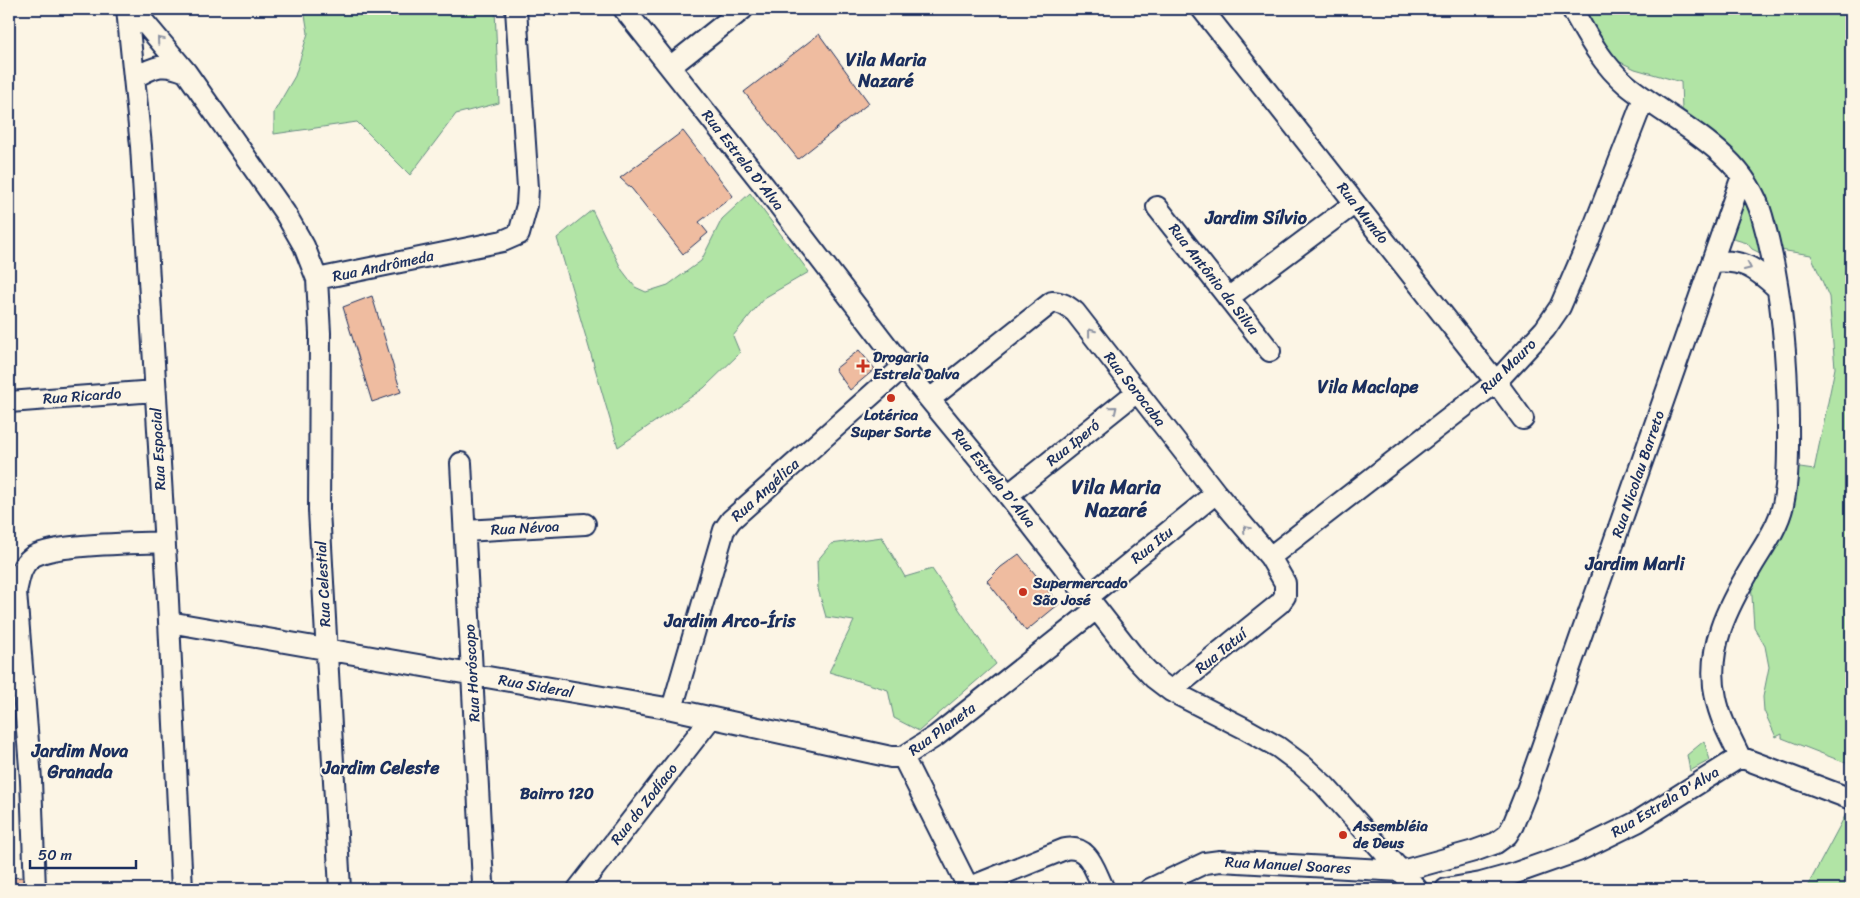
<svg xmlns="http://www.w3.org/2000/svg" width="1860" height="898" viewBox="0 0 1860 898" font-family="Sriracha,sans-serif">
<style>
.green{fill:#b1e4a5;stroke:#668a82}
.building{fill:#efbca0;stroke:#1b2f5e}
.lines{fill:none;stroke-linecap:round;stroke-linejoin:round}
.minor-casing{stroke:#1b2f5e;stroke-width:24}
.minor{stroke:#fcf5e5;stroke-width:20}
.oneway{stroke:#8c92a2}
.poi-dot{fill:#c8321e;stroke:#fcf5e5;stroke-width:2}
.labels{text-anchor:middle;stroke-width:4;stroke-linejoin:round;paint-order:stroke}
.street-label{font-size:15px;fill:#1b2f5e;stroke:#fcf5e5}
.poi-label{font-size:15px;font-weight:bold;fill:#1b2f5e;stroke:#fcf5e5;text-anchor:start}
.neighbourhood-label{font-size:16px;font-weight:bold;fill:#1b2f5e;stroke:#fcf5e5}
.quarter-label{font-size:18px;font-weight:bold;fill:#1b2f5e;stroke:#fcf5e5}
.district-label{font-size:20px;font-weight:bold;fill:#1b2f5e;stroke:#fcf5e5}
</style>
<rect width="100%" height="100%" fill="#fcf5e5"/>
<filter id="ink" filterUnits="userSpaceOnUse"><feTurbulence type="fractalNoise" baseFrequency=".02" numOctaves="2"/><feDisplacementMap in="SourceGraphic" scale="10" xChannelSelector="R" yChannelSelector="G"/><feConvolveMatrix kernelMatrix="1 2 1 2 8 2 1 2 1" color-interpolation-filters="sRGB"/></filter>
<g filter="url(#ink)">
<path class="green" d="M304 9H495L499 103 456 114 410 175 357 122 274 134V112L295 76 308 33Z
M1565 9H1851V765L1782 738V734L1776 737 1764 711 1763 697 1769 667 1765 646 1754 627 1751 581 1793 467 1814 470 1835 368 1829 297 1811 255 1780 250 1767 251 1759 247 1760 253 1752 249 1747 243 1730 238 1742 206 1730 167 1685 122 1682 110 1681 82 1635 69 1610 57 1603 39 1583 26Z
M750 193 809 272 764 298 733 336 740 353 704 388 618 447 557 238 592 210 622 270 635 287 646 292 668 285 701 261 722 219Z
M882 537 905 577 932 569 996 664 919 731 894 718 888 690 829 672 854 621 826 617 818 589 817 561 831 544Z
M1704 741 1710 760 1690 771 1687 755Z
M1845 816 1851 818V889H1806Z"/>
<path class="building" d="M819 34 869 103 798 159 744 92Z
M683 131 733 196 699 222 708 233 683 254 632 189 620 178Z
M372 296 401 392 372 402 343 307Z
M859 350 875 369 850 390 835 369Z
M1019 554 1059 604 1026 631 987 581 1001 567Z
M23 877V889H9V878Z"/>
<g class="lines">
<defs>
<path id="minor" d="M127 9 141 146 167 580 182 889
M133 9 186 72 285 213 304 246 317 279 503 241 519 234 527 205 528 188 516 9
M624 9 765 187 903 367 1008 495 1135 658 1154 678 1171 691 1244 728 1278 747 1302 765 1325 786 1417 889
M1202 9 1496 382 1523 419
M1572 9C1587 36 1602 64 1627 85 1675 124 1744 151 1762 216 1781 281 1787 352 1788 420 1788 448 1789 477 1783 505 1778 527 1764 546 1752 566 1728 606 1705 649 1716 698 1720 719 1731 738 1740 757L1851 799
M670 67 743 9
M134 78C155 66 163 62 186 72
M1157 207 1270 351
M1712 262C1743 259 1755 268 1777 288
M317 279 320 333 319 510 340 889
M1228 298 1355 203
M930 399 1052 302C1062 302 1067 306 1075 312L1216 493 1270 557 1285 583V596L1280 603 1171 691
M9 402 155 391
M461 463 483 883
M1008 495 1138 391
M465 531 585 524
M1270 557 1496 382 1545 329 1560 307 1586 247 1644 98
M1088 597 1216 493
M169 622 672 709 891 757H903
M672 709 724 530 731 520 903 367
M968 888 1065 849C1090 845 1094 870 1104 889
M35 889 31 780 16 592C19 580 20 566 31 558 51 543 135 544 164 542
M578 889 711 718
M969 889 903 757 936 736 1096 609
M1150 889 1205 863 1220 861 1402 871 1474 851 1496 843 1507 835 1513 825 1527 790 1742 176
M1446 889 1481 883 1510 875 1578 851 1637 822 1740 757"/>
</defs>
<use href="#minor" class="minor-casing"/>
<use href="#minor" class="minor"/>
</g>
<defs><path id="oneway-chevron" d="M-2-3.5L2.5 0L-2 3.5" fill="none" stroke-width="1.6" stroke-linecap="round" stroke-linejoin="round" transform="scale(1.25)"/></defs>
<g class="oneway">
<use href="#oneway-chevron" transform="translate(160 40) rotate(-130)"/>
<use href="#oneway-chevron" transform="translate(1748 267) rotate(25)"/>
<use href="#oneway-chevron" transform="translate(1091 332) rotate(-128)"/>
<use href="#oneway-chevron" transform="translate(1114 409) rotate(-39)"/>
<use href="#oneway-chevron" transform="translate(1246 529) rotate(-130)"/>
</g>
</g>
<g class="poi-dot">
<path d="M860.5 358.5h5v5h5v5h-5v5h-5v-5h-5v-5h5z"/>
<circle cx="891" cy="398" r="5"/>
<circle cx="1023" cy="592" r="5"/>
<circle cx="1343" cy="835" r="5"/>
</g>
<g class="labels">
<g class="street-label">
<text transform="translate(743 160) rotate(52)" y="5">Rua Estrela D'Alva</text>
<text transform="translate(1363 213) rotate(52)" y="5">Rua Mundo</text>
<text transform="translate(383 266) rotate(-12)" y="5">Rua Andrômeda</text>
<text transform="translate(1214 279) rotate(52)" y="5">Rua Antônio da Silva</text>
<text transform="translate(1508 366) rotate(-44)" y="5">Rua Mauro</text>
<text transform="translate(1135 389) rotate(52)" y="5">Rua Sorocaba</text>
<text transform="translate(82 396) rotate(-4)" y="5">Rua Ricardo</text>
<text transform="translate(1073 443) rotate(-39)" y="5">Rua Iperó</text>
<text transform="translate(158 449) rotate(-93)" y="5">Rua Espacial</text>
<text transform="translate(1638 474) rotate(-71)" y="5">Rua Nicolau Barreto</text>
<text transform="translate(994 478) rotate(51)" y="5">Rua Estrela D'Alva</text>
<text transform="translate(765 490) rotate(-42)" y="5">Rua Angélica</text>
<text transform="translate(525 528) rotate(-3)" y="5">Rua Névoa</text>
<text transform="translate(1152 545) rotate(-39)" y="5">Rua Itu</text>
<text transform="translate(323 584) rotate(-93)" y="5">Rua Celestial</text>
<text transform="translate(1221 651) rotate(-39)" y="5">Rua Tatuí</text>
<text transform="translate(472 673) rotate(-93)" y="5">Rua Horóscopo</text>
<text transform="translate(536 686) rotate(10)" y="5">Rua Sideral</text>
<text transform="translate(942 729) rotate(-36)" y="5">Rua Planeta</text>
<text transform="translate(1665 802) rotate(-31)" y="5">Rua Estrela D'Alva</text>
<text transform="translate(644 804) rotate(-52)" y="5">Rua do Zodíaco</text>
<text transform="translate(1288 865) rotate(3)" y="5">Rua Manuel Soares</text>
</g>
<g class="poi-label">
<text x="873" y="362">Drogaria<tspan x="873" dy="17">Estrela Dalva</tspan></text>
<text x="891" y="420" text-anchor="middle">Lotérica<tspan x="891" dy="17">Super Sorte</tspan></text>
<text x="1033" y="588">Supermercado<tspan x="1033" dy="17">São José</tspan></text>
<text x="1353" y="831">Assembléia<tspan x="1353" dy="17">de Deus</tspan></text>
</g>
<g class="neighbourhood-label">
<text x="557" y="799">Bairro 120</text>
</g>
<g class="quarter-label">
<text x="886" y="66">Vila Maria<tspan x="886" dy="21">Nazaré</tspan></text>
<text x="1256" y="224">Jardim Sílvio</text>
<text x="1368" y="393">Vila Maclape</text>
<text x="1635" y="570">Jardim Marli</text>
<text x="730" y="627">Jardim Arco-Íris</text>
<text x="80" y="757">Jardim Nova<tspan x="80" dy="21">Granada</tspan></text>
<text x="381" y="774">Jardim Celeste</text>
</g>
<g class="district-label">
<text x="1116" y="494">Vila Maria<tspan x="1116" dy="23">Nazaré</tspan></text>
</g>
</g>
<rect width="1860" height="898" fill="none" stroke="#fcf5e5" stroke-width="30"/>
<rect x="15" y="15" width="1830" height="868" fill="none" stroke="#1b2f5e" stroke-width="2" filter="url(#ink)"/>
<path d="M30 860v8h106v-8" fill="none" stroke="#1b2f5e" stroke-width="2.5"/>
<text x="38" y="860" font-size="15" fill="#1b2f5e" stroke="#fcf5e5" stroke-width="4" paint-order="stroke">50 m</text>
</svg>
